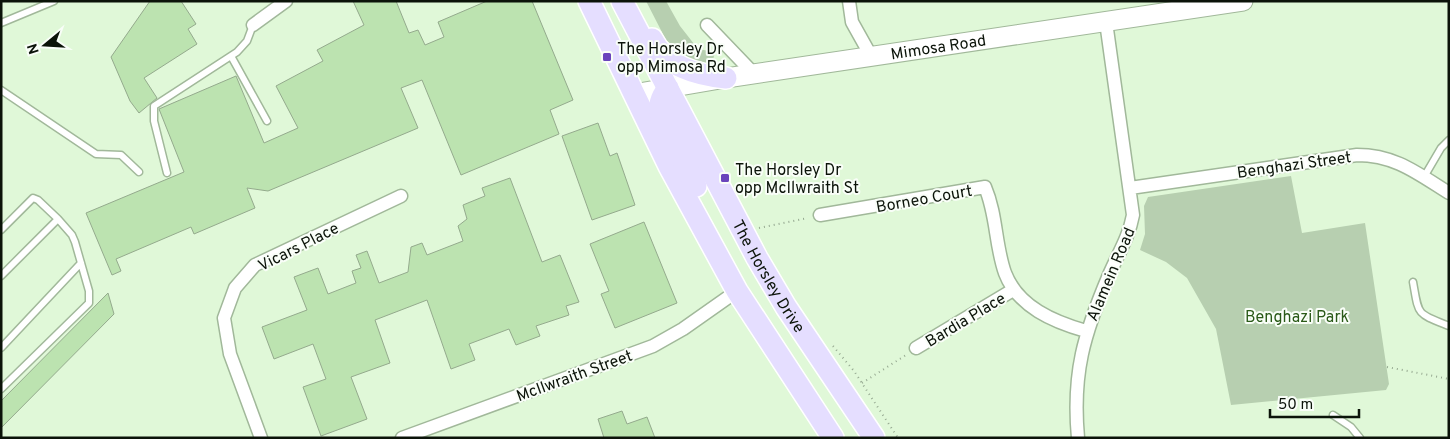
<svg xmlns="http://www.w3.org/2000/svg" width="1450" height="439" viewBox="0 0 1450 439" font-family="Overpass,sans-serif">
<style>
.green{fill:#b7cfb0}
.building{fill:#bce3b0;stroke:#94aa8d}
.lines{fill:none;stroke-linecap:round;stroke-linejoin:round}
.service-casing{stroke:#a1b89a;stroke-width:9}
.minor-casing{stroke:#a1b89a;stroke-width:15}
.secondary-casing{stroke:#a1b89a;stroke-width:21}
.primary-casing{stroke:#fff;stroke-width:24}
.path{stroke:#96a991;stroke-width:2;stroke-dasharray:1 4;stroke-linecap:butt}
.service{stroke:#fff;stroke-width:6}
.minor{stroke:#fff;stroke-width:12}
.secondary{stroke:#fff;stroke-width:19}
.primary{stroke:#e5deff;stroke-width:21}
.poi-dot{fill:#6a44bc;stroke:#f9fef8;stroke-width:2}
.labels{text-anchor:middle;stroke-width:4;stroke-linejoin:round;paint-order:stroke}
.street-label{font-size:16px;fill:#0b1309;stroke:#f9fef8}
.poi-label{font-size:16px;fill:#0b1309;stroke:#f9fef8;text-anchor:start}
.park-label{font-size:16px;fill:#295917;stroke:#f9fef8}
</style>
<rect width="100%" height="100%" fill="#e0f8d8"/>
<path class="green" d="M646 1H666L680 26 698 49 715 52 712 64 691 60 666 40Z
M1291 176 1302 233 1365 223 1389 384 1386 390 1231 405 1216 329 1187 278 1166 262 1140 250 1145 234 1144 206 1148 197Z"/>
<path class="building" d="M150 1H181L196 24 188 29 197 44 144 78 157 98 139 113 130 101 111 57Z
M353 1H396L409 33 418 30 425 45 444 37 438 22 487 1H532L573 100 550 110 559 134 461 175 422 80 401 88 418 128 268 191 247 188 255 208 194 234 191 227 116 259 121 271 112 275 86 213 184 172 159 109 236 76 264 143 298 128 276 86 323 61 317 50 364 25Z
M598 123 610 156 617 153 635 205 592 220 562 136Z
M510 178 542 262 560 255 579 302 566 306 569 315 536 326 540 336 516 345 509 329 469 344 475 360 451 369 427 300 375 320 390 363 351 377 367 419 321 436 303 387 326 379 313 344 274 359 262 327 307 310 294 277 318 268 328 294 356 283 352 271 361 268 356 255 367 251 379 283 408 272 411 247 422 243 427 255 463 241 458 226 467 219 463 205 485 196 482 188Z
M644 222 677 303 615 328 601 294 609 291 590 244Z
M108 293 114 314 1 428V401Z
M622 411 627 424 647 417 655 438H604L598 419Z"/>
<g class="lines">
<defs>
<path id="service" d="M1 23 54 1
M231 56 267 121
M1 90 96 154 121 155 139 172
M167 173 154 121V106L237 52 247 41 253 25
M1424 177 1441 148 1449 140
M1 230 33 198 38 200 58 219 1 276
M1413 282C1419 316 1416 313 1449 326
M1 348 81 263
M1 389 89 303V291L75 242 72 235 58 219
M1333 415 1351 427 1360 438"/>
<path id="minor" d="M849 1 852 22 871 56
M253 25 286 1
M707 25 754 74
M1130 188 1357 155C1395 155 1417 173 1449 193
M820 215 985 187C997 215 995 245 1005 273 1018 307 1054 322 1086 331
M916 348 1013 290
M261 438 230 354 224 318 235 288 255 265 401 196
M402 438 653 346 683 329 737 291
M1078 438C1072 373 1084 334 1109 275 1118 254 1129 237 1133 215L1106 22"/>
<g id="secondary">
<path id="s1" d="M633 94 726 78 1243 1"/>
</g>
<g id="primary">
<path d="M589 1 669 166 737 291 833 438"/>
<path id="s2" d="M622 1 757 258 786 307 874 438"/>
<path d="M652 39C666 67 697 75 726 78"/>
<path d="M668 88C660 98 658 106 661 118L696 186"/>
</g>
</defs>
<use href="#service" class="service-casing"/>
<use href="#minor" class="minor-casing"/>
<use href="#secondary" class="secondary-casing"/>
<use href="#primary" class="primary-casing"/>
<path class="path" d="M759 228 808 218
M833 346 854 371 898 438
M1387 367 1449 379
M862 383 906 355"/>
<use href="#service" class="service"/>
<use href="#minor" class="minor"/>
<use href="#secondary" class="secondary"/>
<use href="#primary" class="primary"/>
</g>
<g class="poi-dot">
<rect x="602" y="52" width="10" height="10" rx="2.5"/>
<rect x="720" y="173" width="10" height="10" rx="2.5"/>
</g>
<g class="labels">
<g class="street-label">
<text dy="6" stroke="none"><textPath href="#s1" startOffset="309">Mimosa Road</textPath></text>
<text transform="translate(1294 164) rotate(-8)" y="6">Benghazi Street</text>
<text transform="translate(924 198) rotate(-10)" y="6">Borneo Court</text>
<text transform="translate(298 246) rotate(-27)" y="6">Vicars Place</text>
<text transform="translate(1110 274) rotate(-67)" y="6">Alamein Road</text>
<text dy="6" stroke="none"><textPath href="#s2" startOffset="312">The Horsley Drive</textPath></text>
<text transform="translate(965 319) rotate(-31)" y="6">Bardia Place</text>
<text transform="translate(574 375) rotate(-20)" y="6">McIlwraith Street</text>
</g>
<g class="poi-label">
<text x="617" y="54">The Horsley Dr<tspan x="617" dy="18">opp Mimosa Rd</tspan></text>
<text x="735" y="175">The Horsley Dr<tspan x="735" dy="18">opp McIlwraith St</tspan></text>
</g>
<g class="park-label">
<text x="1297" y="322">Benghazi Park</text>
</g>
</g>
<rect width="1450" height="439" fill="none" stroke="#0b1309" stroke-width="5"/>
<g transform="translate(45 45) rotate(252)" stroke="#f9fef8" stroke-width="4" paint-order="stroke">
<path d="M0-4L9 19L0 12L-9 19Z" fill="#0b1309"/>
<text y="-8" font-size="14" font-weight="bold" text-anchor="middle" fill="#0b1309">N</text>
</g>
<path d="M1270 409v8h89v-8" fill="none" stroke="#0b1309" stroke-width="2.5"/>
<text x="1278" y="409" font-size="15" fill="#0b1309" stroke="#f9fef8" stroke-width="4" paint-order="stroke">50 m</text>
</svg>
